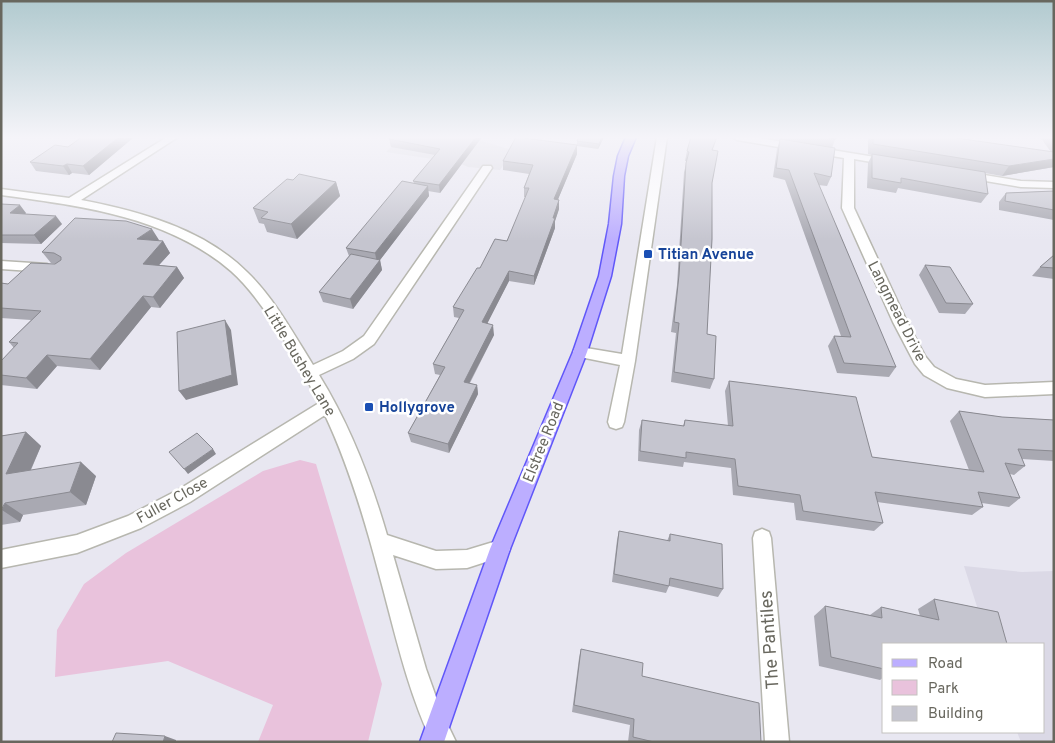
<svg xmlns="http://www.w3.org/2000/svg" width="1055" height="743" viewBox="0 0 1055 743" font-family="Overpass,sans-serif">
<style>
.industrial{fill:#d9d9e0}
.education{fill:#dbd9e6}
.green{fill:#e9c2dc}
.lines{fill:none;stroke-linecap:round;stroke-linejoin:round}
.minor-casing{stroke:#b7b7af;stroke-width:3}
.major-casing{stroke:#6057f9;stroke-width:3}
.minor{fill:#fff;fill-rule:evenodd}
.major{fill:#bcaeff;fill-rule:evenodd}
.wall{fill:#a9a9b2}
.shaded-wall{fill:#8a8a91}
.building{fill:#c5c5cf;stroke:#8a8a91}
.transit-dot{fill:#1a4fb4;stroke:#fff;stroke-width:2}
.labels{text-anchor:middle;stroke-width:5;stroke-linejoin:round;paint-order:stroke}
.transit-label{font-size:15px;font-weight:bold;fill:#164399;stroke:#fff;text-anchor:start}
.street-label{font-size:15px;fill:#68675e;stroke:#fff}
.near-street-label{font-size:18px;fill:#68675e;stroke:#fff}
</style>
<rect width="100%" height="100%" fill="#e8e7f1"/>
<path class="industrial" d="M469 137 522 153 506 161 500 170 468 167 459 163 386 152 395 143Z"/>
<path class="education" d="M964 566 1022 572 1054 571V742H1021L1017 732H1044V644H989Z"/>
<path class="green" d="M300 460 316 464 382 684 368 742H258L273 705 168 661 55 677 57 630 84 584 126 553 263 471Z"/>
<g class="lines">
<defs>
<path id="minor" d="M167 137H178L81 200C139 211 204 229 247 272 274 298 293 333 313 365L343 351 364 336 483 166H491L492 168 374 344 353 359 319 375C350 425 371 480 387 535L436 551 467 550 500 540 507 543 510 549 507 555 467 568 436 569 393 555 426 669 441 711 456 742H432C406 687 394 628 378 570 364 517 348 464 325 415L190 502 141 528 77 553 1 568V550L77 535 128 516 178 490 319 403C300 364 262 298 231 271 167 216 81 206 1 195V189L69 198Z
M657 137H667L635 361 624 422 622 427 616 429 610 427 608 422 620 365 575 356 573 352 575 348 580 347 622 354Z
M732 137H753L893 160 894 162 889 165 854 159V208L907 322 925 356 934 367 956 379 985 385 1054 382V394L985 397 947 388 924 375 915 364 893 322 842 208 844 158 737 140Z
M966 172 1021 181 1054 182V188L1021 187 962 177 961 175Z
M1 261 47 264 53 268 47 272 1 269Z
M762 529 769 532 771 538 789 742H765L753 538 755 532Z"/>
<path id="major" d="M626 137H636L628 156 624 176 621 224 611 276 587 352 510 549 444 742H420L490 549 573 352 599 276 609 224 614 176 618 156Z"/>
</defs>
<use href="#minor" class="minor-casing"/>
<use href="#major" class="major-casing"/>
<use href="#minor" class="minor"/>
<use href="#major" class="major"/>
</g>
<path class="wall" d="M82 137H134L89 175 72 173 69 175 36 171 30 162 68 147Z
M393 137H482L440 193 428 191 429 196 380 260 382 270 353 309 323 302 319 292 349 256 346 248 414 183 413 181 435 155 391 147 389 139Z
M604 137 598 149 577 146V154L558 199 559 200V209L555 221V228L534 285 509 281 487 323 494 335 470 383 477 385 478 394 449 453 411 442 408 433 440 375 435 374 433 364 459 318 454 317 453 307 480 268 507 241 526 197H524V188L529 174 503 170V161L577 145V141Z
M779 137H836L832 148 831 177 827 186 818 185 896 367 889 377 837 373 828 346 834 336H841L785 180 773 177 777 149 780 140 779 139Z
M868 137H949L1051 152 1040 137H1054V167L1002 176 985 173 988 194 981 203 898 188 896 193 867 188 868 163 872 155 868 154Z
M713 150 707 334 714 379 710 389 671 382 676 333 671 332 677 285 684 172 687 161H685L687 151Z
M293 180 336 182 340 196 297 239 267 232 264 224 259 223 253 208Z
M1054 191V220L999 210V202L1006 193Z
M1 204 26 213 25 214 62 224 41 244 1 243Z
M159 240 157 241H163L170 253 159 265 177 267 184 278 160 308 151 307 100 370 57 366 37 389 1 385V375L14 348 9 342 31 320 1 318V283L8 284 56 264 51 263 42 252Z
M1054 255V279L1032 276 1040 267Z
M925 265 973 304 965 314 939 313 919 275Z
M729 381 872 457 969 470 950 421 959 411 1002 417 1054 420V461L1022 459 1025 466 1014 475 1010 474 1020 498 1009 507 982 503 983 507 972 515 877 502 883 523 874 531 796 520 794 503 733 495 731 468 684 462 683 467 638 461 639 430 642 420 683 426 685 420 728 426 725 391Z
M26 432 41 446 31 470 96 476 86 505 23 515 20 522 1 525V436Z
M619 531 667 541 670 534 723 589 718 597 669 586 666 593 612 582 617 540Z
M934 599 998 612 884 644V677L880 680 819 666 814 616 825 606 870 615 881 607 920 616 918 609Z
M581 649 642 676 761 742H628L630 725 572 712 579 658Z"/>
<path class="shaded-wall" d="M119 137H134L89 175 83 166Z
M476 137H482L440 193 439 185Z
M602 137H604L598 149 599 144Z
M577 145V154L554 209V199Z
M1054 159V167L1002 176 1009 166Z
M67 164 72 173 69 175 63 166Z
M336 182 340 196 297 239 291 224Z
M428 186 429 196 380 260 382 270 353 309 350 299 377 263 375 253Z
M559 200V209L555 221V228L534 285V276Z
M20 205 26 213 17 222 10 213Z
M56 216 62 224 41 244 34 235Z
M152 229 159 240 144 251 137 239Z
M163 241 170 253 150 275 143 264Z
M177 267 184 278 160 308 153 297Z
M509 271V281L483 332 482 322Z
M143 296 151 307 100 370 90 359Z
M225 320 231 330 238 385 186 400 179 391Z
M493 325 494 335 465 391 464 382Z
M47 355 57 366 37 389 26 378Z
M477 385 478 394 449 453 448 444Z
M26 432 41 446 23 487 6 474Z
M213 449 216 454 188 474 184 469Z
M81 462 96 476 86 505 70 492Z
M5 503 23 515 20 522 2 510Z
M165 736 176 740V742H163Z"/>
<path class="building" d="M82 137H119L83 166 67 164 63 166 30 162 55 145 68 147Z
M393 137H476L439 185 413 181 440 149 389 139Z
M516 137 577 145 554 199 559 200 553 218H555L534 276 509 271 482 322 493 325 464 382 477 385 448 444 408 433 445 367 433 364 464 310 453 307 477 268H480L495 239 507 241 529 188H524L533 165 503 161Z
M579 137H602L599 144 577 141Z
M691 137H717L712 150 718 151 712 183V239L707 334 716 336 714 379 674 372 679 323 674 322 679 275 686 163 689 152 687 151Z
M824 137H836V139Z
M873 137H949L1054 152V159L1009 166 873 144Z
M780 139 835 148 831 177 814 173 896 367 844 363 834 336 851 337 789 170 776 168Z
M872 154 985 172 988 194 901 178V183L872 178Z
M299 174 336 182 291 224 261 218 268 212 253 208 287 179 293 180Z
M402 181 428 186 375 253 346 248Z
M1054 191V210L1005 201 1006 193Z
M1 204 20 205 10 213 56 216 34 235H1Z
M75 218 126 221 152 229 137 239 163 241 143 264 177 267 153 297 143 296 90 359 47 355 26 378 1 375V361L18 343 9 342 41 311 1 308V283L8 284 31 263 55 264 61 260V257L54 253 42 252Z
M351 254 380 260 350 299 319 292Z
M1054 255V268L1040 267Z
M925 265 950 267 973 304 946 303Z
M225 320 232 375 179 391 177 332Z
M729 381 856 397 872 457 984 472 959 411 1002 417 1054 420V451L1018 449 1025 466 1005 463 1020 498 978 492 983 507 875 492 883 523 803 511 800 495 738 486 735 459 686 452V458L640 451 642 420 684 426 685 420 733 426Z
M26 432 6 474 81 462 70 492 5 503 1 510V436Z
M197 433 213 449 184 469 169 452Z
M619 531 670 541V534L722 544 723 589 670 578 669 586 614 574Z
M934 599 998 612 1007 644H884V669L831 657 825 606 882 618 881 607 939 620Z
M581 649 643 663 642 676 759 703 761 742H654L633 737 634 719 574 705Z
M116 733 165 736 163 742H112Z"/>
<linearGradient id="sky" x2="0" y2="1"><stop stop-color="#b1cacf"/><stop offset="0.57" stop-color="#f5f4f9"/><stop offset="1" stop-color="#f5f4f9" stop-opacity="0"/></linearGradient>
<rect width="1055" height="241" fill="url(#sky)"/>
<g class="transit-dot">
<rect x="643" y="249" width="10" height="10" rx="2.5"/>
<rect x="364" y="402" width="10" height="10" rx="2.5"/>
</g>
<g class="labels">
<g class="transit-label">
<text x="658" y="259">Titian Avenue</text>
<text x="379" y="412">Hollygrove</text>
</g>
<g class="street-label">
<text transform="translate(897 311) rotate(63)" y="5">Langmead Drive</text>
<text transform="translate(300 361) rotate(59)" y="5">Little Bushey Lane</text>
<text transform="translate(543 442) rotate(-68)" y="5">Elstree Road</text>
<text transform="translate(172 500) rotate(-29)" y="5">Fuller Close</text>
</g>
<g class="near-street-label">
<text transform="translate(769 640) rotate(-94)" y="6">The Pantiles</text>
</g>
</g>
<rect width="1055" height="743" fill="none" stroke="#68675e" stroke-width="5"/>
<rect x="882" y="643" width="162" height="90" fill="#ffffff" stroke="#c3c2bf"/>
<rect x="892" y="659" width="25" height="8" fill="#bcaeff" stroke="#c3c2bf"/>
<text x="928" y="668" font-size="15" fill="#68675e">Road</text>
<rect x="892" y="680" width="25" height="15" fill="#e9c2dc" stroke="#c3c2bf"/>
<text x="928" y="693" font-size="15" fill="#68675e">Park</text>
<rect x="892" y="706" width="25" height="15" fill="#c5c5cf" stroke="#c3c2bf"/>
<text x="928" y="718" font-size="15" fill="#68675e">Building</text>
</svg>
